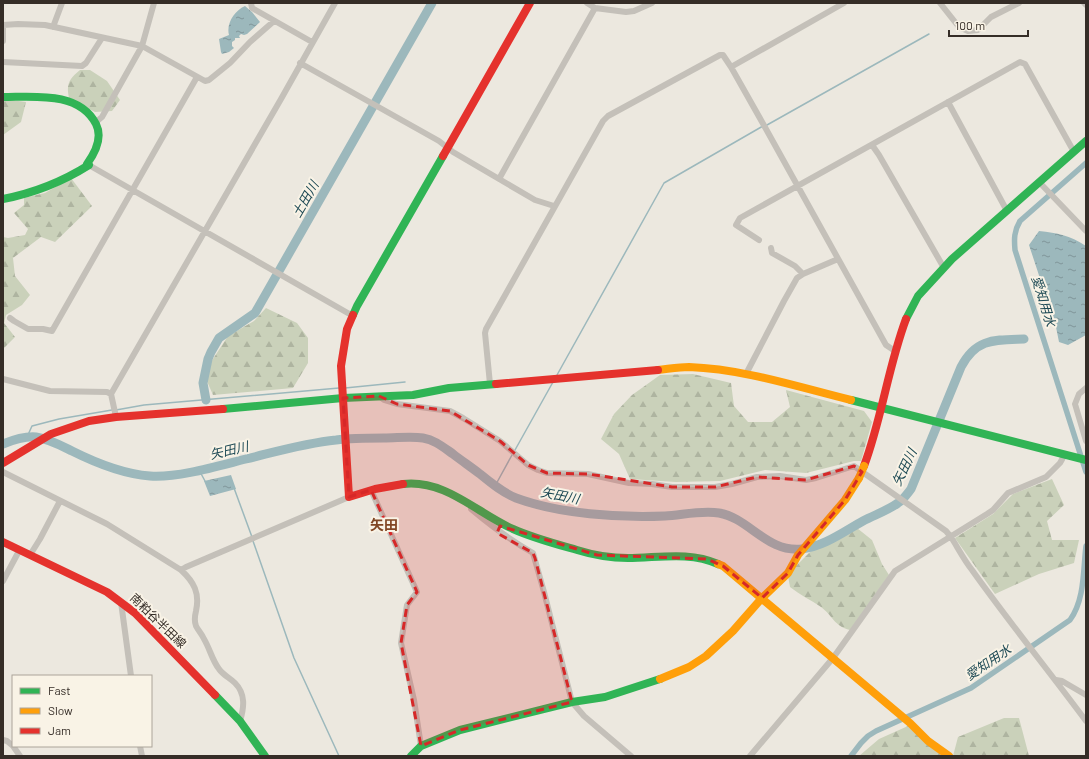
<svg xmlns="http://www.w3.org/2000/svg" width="1089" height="759" viewBox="0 0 1089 759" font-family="Barlow,'Noto Sans JP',sans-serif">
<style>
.forest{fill:url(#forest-firs)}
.water{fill:url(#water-ripples)}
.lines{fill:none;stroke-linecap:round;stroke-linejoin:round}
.stream{stroke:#9cb8bc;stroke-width:1.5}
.canal{stroke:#9cb8bc;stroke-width:5.5}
.river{stroke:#9cb8bc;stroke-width:9}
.street{stroke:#c4c0b9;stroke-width:6}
.fast{stroke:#30b455;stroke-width:8}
.slow{stroke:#ff9f0a;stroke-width:8}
.jam{stroke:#e5322d;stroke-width:8}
.slow-bridge{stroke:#ff9f0a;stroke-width:8}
.marked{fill:#d62828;fill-opacity:0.2;stroke:#d62828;stroke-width:3;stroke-dasharray:8 5;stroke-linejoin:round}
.labels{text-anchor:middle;stroke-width:4;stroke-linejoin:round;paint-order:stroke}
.street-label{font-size:12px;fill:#352d27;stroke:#f9f3e6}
.water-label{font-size:13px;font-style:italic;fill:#1e4a55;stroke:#f9f3e6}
.quarter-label{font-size:14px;font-weight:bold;fill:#814623;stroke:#f9f3e6}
</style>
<defs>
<pattern id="forest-firs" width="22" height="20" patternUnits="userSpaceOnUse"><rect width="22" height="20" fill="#cad1ba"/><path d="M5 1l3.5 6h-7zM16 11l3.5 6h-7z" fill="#aeb4a0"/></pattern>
<pattern id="water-ripples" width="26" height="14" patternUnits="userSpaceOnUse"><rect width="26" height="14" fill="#9cb8bc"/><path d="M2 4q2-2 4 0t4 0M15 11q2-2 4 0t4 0" fill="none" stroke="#809699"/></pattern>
</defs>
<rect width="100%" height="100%" fill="#ece8df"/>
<path class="forest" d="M80 70H90L107 81 120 100 112 111 95 112 69 98C66 84 69 79 80 70Z
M3 99 26 102 21 122 3 135Z
M71 178 92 206 55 242 41 237 13 258 15 276 30 295 22 305 6 315 4 323 15 337 3 349V237L8 238 25 235 28 229 14 213 24 205V198L45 193Z
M266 308 297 323 308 338V363L293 388 213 395 206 379 211 362 228 336 254 321Z
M693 374 731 383 734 406 748 422H772L790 407 786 390 864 411 872 422 861 461H854L806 473 765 470 720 481 676 482 630 479 619 454 601 439 614 414 632 395 660 375Z
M1052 479 1064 505 1047 521 1052 540H1079L1074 563 1039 574 995 594 955 538 993 514 1013 494Z
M857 528 872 540 882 564 889 575 850 630C834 626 833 616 821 607 811 600 800 595 790 587L788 576 794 568 812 550 833 542Z
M1004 718H1019L1029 756H953L958 737Z
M908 726 942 756H859L879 739Z"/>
<path class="water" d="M245 6 252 12 260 22 247 34 244 35 241 34 239 36 240 38H235V40L232 42V46L234 48 229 52 222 54 221 52 219 39 229 35C226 24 234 11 245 6Z
M1039 231C1058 233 1069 235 1086 246V335L1068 345 1059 342 1056 327 1029 245Z
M231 475 236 489 210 496 204 481Z"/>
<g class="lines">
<path class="stream" d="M767 125 929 34
M557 375 664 183 763 126
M345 388 405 382
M116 410 144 405 339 388
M27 437 32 426 59 419 112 410
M515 450 553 382
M199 470 205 481
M495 486 512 455
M234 488 252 537
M253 541 294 658 339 756"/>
<path class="canal" d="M1086 163 1020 221C1014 231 1014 239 1015 250L1086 472
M851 756 861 743 868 736 876 731 971 688 1070 620C1085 599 1083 570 1086 546"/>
<path class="river" d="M206 400 203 383 208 359 211 352 219 338 255 313 432 3
M3 444C13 440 25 436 36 437 49 439 60 445 72 451 96 463 123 474 150 476 178 478 218 466 246 459 275 452 305 443 336 440 352 438 368 438 384 438 397 438 411 436 423 438 435 440 443 447 453 454 462 461 471 467 480 474 491 483 503 493 516 498 559 514 620 518 665 516 682 515 702 510 719 513 749 518 767 553 802 549 825 546 843 532 863 521 874 515 887 511 898 503 903 500 907 494 911 489L961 367C976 338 995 340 1024 339"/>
<path class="street" d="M251 3 252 8 312 42
M587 3 595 8 626 12 634 11 652 3
M940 3 959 27 968 31 978 30 991 17 1019 3
M1084 3 1086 5
M3 25 18 24 45 25 142 46 205 81 209 80 230 63 250 42 274 21
M53 27 62 3
M3 41V25
M3 62 82 66 86 63 102 38
M300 63 439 141 453 152 535 200 554 206
M731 67 844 3
M948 102 1007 211
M96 122 102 117 142 46 154 3
M872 145 879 155 944 268
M87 164 353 316
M499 179 595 8
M1040 183 1086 231
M759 240 736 225 740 218 1020 62 1025 64 1074 152
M771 248 772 253 795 266 803 274
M10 318 14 321 28 329H43L52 331 197 77
M746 374 784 301 797 278 803 274 838 259
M3 379 50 391 107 392 111 394
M490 384 485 333 486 329 603 121 608 116 720 55H723L731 67 766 129 886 345 895 351
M1086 388 1079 394 1075 404 1086 441
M379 396 384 400 397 404 450 411 463 418 500 441 528 465 538 470 547 473 588 474 629 483 652 484 672 487H715L732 484 757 477 780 476 806 480 816 478 854 466 946 531 951 537C958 548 964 560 972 570 1009 622 1049 671 1086 721
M116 417 111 394 281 99 335 3
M3 472 107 524 181 570C194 582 200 593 196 611 195 615 194 621 196 626 198 630 202 634 204 639 210 649 212 660 219 669 223 675 230 678 235 683 246 694 244 708 240 721
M371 490 417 592 407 605 401 643 414 700 421 746
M472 505 471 509C491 526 510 540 533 553L544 592 572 702 584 716 631 756
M30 555 40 539 60 501
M181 570 186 567 349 497
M3 581 19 551
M121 602 131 676
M1056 680 1062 681 1086 695
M3 740 7 741 13 746
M13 746 20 756
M140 746 142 756
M750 756 833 658 895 571 987 514 993 510 1008 493 1046 477 1060 463 1065 454"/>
<path class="fast" d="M3 97C34 97 79 91 96 124 103 138 95 153 87 164L89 165C62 182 34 193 3 199
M353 315 357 306 443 156
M906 319 918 296 952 259 1086 141
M851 400 1086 460
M223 409 343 398 413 395 449 388 496 384
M403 484C445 479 477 513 513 529 533 538 556 544 577 550 593 555 611 558 628 558 658 558 689 551 718 564
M215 695 240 721 265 756
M411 756 421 746 460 730 572 702 605 697 660 679"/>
<path class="slow" d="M658 370C668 369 679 367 689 367 744 369 798 387 851 400
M718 564 723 566 910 723 928 741 949 756
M660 679 689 667 706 656 733 631 762 598 788 573 798 555 845 500 859 478"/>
<path class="jam" d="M443 156 530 3
M353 315 347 329 341 366 349 497 375 489 403 484
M496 384 658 370
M3 463 51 434 89 421 116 417 223 409
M864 466C882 418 888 367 906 319
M3 542 107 592 135 613 215 695"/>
<path class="slow-bridge" d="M859 478 864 466"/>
</g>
<path class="marked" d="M379 396 397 404 450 411 500 441 528 465 547 473 588 474 672 487H715L757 477 806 480 854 466 862 472 845 500 798 555 788 573 762 598 723 566 707 559 597 555 500 526 497 533 533 553 535 558 572 702 460 730 421 746 401 643 407 605 417 592 371 490 349 497 343 398Z"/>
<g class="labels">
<g class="street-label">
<text transform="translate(158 621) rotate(44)" y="4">南粕谷半田線</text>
</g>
<g class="water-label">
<text transform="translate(305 199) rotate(-60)" y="5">土田川</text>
<text transform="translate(1044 301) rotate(73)" y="5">愛知用水</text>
<text transform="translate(229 450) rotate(-13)" y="5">矢田川</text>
<text transform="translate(904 467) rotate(-64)" y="5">矢田川</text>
<text transform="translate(560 495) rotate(11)" y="5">矢田川</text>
<text transform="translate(988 662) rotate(-34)" y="5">愛知用水</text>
</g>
<g class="quarter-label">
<text x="384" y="530">矢田</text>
</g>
</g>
<rect width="1089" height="759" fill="none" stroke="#352d27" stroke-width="8"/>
<rect x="12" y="675" width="140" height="72" fill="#f9f3e6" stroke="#aba49a"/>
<rect x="20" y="688" width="20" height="6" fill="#30b455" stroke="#aba49a"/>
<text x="48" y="695" font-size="12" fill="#352d27">Fast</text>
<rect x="20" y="708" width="20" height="6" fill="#ff9f0a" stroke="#aba49a"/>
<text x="48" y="715" font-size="12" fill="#352d27">Slow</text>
<rect x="20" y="728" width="20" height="6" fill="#e5322d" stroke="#aba49a"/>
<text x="48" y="735" font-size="12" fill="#352d27">Jam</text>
<path d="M949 30v6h79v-6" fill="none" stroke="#352d27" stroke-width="2"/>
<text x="955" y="30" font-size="12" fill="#352d27" stroke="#f9f3e6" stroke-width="3" paint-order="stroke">100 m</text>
</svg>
